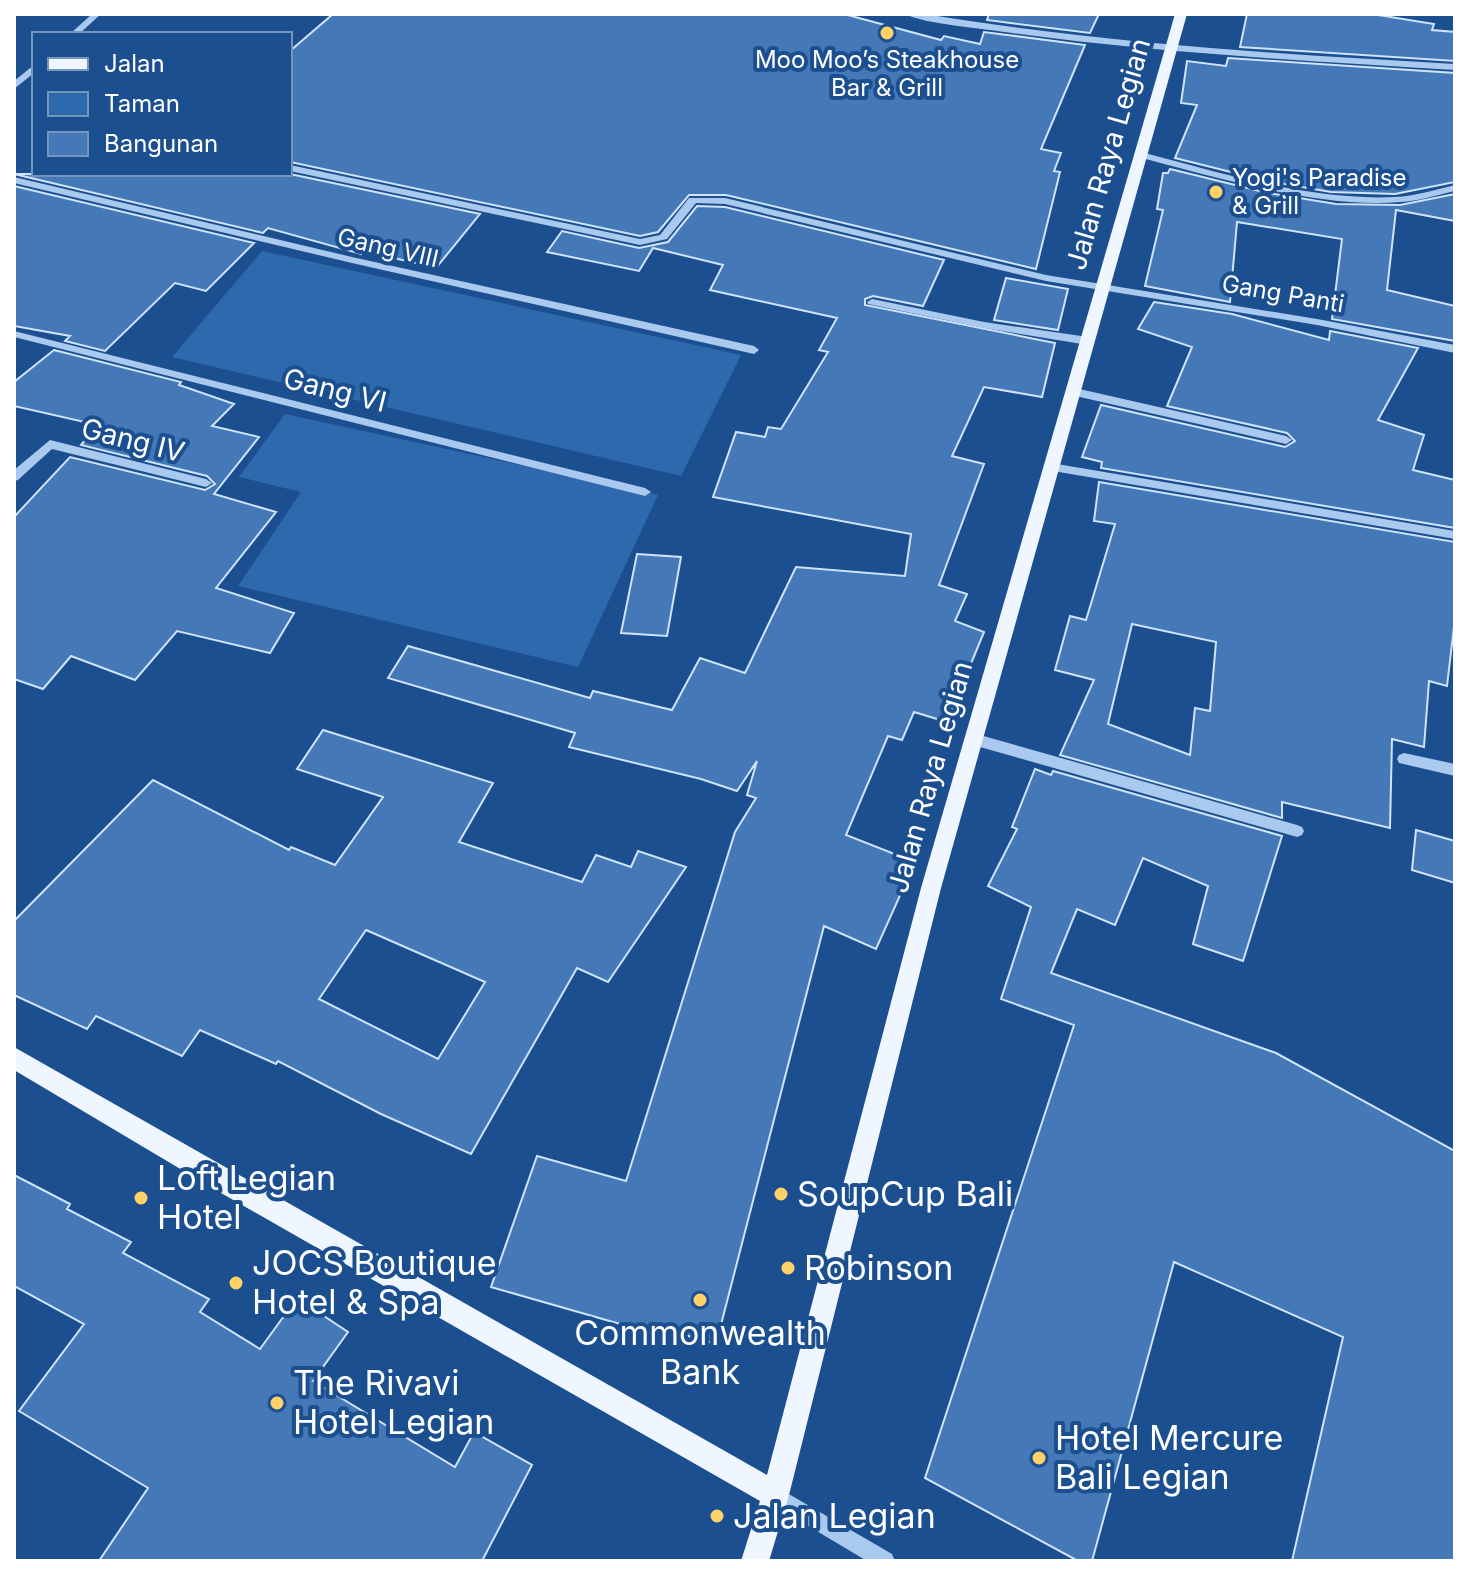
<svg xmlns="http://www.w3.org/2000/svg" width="1469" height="1575" viewBox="0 0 1469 1575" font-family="Inter,sans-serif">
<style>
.green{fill:#2e69ad}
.building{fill:#4478b7;stroke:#cfe3fa;stroke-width:2;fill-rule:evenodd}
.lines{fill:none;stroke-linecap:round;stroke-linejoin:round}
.minor{fill:#a9c9ee;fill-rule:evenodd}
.major{fill:#f0f6ff;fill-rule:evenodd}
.poi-dot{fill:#ffd166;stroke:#1b4f8f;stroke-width:3}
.labels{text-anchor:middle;stroke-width:8;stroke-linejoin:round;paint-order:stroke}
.far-poi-label{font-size:24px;fill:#fff;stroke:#1b4f8f}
.far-street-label{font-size:24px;fill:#fff;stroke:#1b4f8f}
.street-label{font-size:28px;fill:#fff;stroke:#1b4f8f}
.near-poi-label{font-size:34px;fill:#fff;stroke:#1b4f8f;text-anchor:start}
</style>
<rect width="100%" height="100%" fill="#1b4f8f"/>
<path class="green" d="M262 251 741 355 681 476 172 357Z
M285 414 658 495 578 667 238 586 301 492 239 477Z"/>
<path class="building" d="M333 14H844L941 40 944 36 980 44 984 32 1085 45 1041 149 1061 153 1054 171 1060 172 1036 269 726 195H689L658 232 640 236 290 162V51Z
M989 14H1099L1090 33 987 20Z
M1247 14H1372L1434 24 1432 30 1455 32V61L1240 47Z
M1228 58 1455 73V182L1395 194 1331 192 1267 181 1175 158 1197 105 1181 103 1187 61 1226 66Z
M1170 169 1268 193 1336 204 1400 205 1455 194V221L1396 210 1387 290 1455 306V341L1332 319 1342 239 1237 222 1230 302 1145 286 1163 210 1157 209 1163 173H1168Z
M14 174H290L480 214 436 268 364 251 361 254 268 228 263 233Z
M14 186 254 243 206 291 175 283 105 351 65 341 70 336 14 326Z
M697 206 725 207 944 260 923 306 873 296 865 299V305L1055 343 1042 397 984 387 952 456 984 464 939 585 967 594 955 621 984 632 947 722 914 712 902 740 888 736 846 835 915 862 876 949 824 926 716 1344 650 1325 648 1332 491 1287 537 1156 626 1181 735 832 756 798 747 795 757 761 737 791 701 779 569 747 575 733 388 678 408 646 590 698 593 691 672 710 700 658 745 673 796 567 905 576 911 534 713 497 736 432 765 437 768 427 781 429 828 352 819 350 837 318 710 290 723 265 653 248 639 271 547 252 562 231 639 248 668 242Z
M1006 278 1068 289 1058 330 994 320Z
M1154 302 1232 314 1329 340 1330 331 1418 348 1378 420 1424 435 1413 470 1455 480V528L1101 468 1102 462 1082 457 1101 405 1285 447 1295 441 1287 433 1167 406 1192 347 1138 329Z
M54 350 181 382 179 385 234 404 212 426 259 437 214 494 276 512 216 588 294 613 270 653 177 631 135 680 71 656 43 689 14 679V517L70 457 205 490 215 484 207 476 81 445 98 425 14 406V382Z
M1099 482 1455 542V618L1447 686 1429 681 1424 747 1392 739 1390 828 1282 802V818L1060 755 1094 680 1055 670 1070 616 1086 620 1115 524 1094 521ZM1132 624 1216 642 1210 711 1195 708 1190 755 1108 724Z
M637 554 681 557 667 636 621 633Z
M323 730 493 783 459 842 582 882 596 855 631 867 638 851 686 867 608 982 577 968 471 1154 381 1114 278 1061 276 1064 200 1030 182 1056 96 1016 87 1029 14 995V921L153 780 289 850 291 847 335 865 383 797 297 769ZM366 930 485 982 438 1059 319 999Z
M1035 769 1051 775 1053 771 1282 836 1243 961 1193 944 1208 886 1143 858 1115 925 1077 909 1051 973 1276 1053 1455 1151V1561H1292L1343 1337 1174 1262 1092 1561H1078L925 1478 1074 1025 1001 999 1031 907 988 886 1017 829 1012 827Z
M1416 830 1455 841V883L1412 870Z
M14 1175 70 1204 67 1209 131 1242 123 1253 209 1299 200 1312 260 1349 297 1298 348 1332 313 1381 455 1467 474 1432 532 1465 482 1561H99L148 1488 19 1411 84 1324 14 1286Z"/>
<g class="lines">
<path class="minor" d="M92 14H101L79 34H70Z
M905 14H925C1100 43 1277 54 1455 64V70C1307 61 1159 53 1012 33 987 29 923 24 905 14Z
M34 65V73L14 89V81Z
M1141 152C1222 173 1310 201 1395 197 1415 196 1435 190 1455 185V191C1437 195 1419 201 1400 202 1321 209 1215 177 1138 157L1136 155Z
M290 165 640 239 660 235 689 198H725L1046 275 1317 319 1455 345V353L1317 325 1046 281 725 204 696 203 667 239 640 245 290 171Z
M14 177 352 257 754 346 759 350 754 354 352 263 14 183Z
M872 299 984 322 1088 337 1093 341 1088 345 984 328 868 304 867 302Z
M14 331 645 488 651 492 645 496 14 337Z
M1075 388 1286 436 1292 440 1286 444 1071 395V389Z
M50 440 206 479 212 483 206 487 52 449 18 480 14 481V470Z
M1051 463 1455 531V539L1047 470V464Z
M973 733 1297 825 1302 827 1304 831 1302 835 1297 837 973 745 968 743 966 739 968 735Z
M1404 753 1455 764V776L1399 763 1397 759 1399 755Z
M775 1486 892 1554 895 1561H867L768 1502 766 1495 768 1488Z"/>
<path class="major" d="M1175 14H1187L941 888 789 1495 769 1561H741L760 1501 214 1189 14 1070V1047L767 1475 921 888Z"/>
</g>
<g class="poi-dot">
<circle cx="887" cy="33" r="8"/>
<circle cx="1216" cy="192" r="8"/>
<circle cx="781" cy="1194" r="8"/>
<circle cx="141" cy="1198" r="8"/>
<circle cx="788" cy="1268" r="8"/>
<circle cx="236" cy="1283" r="8"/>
<circle cx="700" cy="1300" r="8"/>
<circle cx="277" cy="1403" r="8"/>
<circle cx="1039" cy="1458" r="8"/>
<circle cx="717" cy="1516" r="8"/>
</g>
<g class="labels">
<g class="far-poi-label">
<text x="887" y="68">Moo Moo’s Steakhouse<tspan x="887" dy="28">Bar &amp; Grill</tspan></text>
<text x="1232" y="186" text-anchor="start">Yogi's Paradise<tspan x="1232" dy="28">&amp; Grill</tspan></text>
</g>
<g class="far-street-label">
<text transform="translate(388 248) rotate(13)" y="8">Gang VIII</text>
<text transform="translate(1283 294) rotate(10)" y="8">Gang Panti</text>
</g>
<g class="street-label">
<text transform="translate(1108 154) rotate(-74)" y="10">Jalan Raya Legian</text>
<text transform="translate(335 390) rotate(14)" y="10">Gang VI</text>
<text transform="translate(133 440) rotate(14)" y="10">Gang IV</text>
<text transform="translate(930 777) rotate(-74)" y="10">Jalan Raya Legian</text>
</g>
<g class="near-poi-label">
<text x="157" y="1190">Loft Legian<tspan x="157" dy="39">Hotel</tspan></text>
<text x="797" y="1206">SoupCup Bali</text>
<text x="252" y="1275">JOCS Boutique<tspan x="252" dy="39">Hotel &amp; Spa</tspan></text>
<text x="804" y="1280">Robinson</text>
<text x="700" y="1345" text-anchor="middle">Commonwealth<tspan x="700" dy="39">Bank</tspan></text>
<text x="293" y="1395">The Rivavi<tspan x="293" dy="39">Hotel Legian</tspan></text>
<text x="1055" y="1450">Hotel Mercure<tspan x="1055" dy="39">Bali Legian</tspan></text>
<text x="733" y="1528">Jalan Legian</text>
</g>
</g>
<rect width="1469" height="1575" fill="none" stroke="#ffffff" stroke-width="32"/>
<rect x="32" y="32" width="260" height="144" fill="#1b4f8f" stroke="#7695bc" stroke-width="2"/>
<rect x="48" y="58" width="40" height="12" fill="#f0f6ff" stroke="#7695bc" stroke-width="2"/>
<text x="104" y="72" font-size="24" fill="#ffffff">Jalan</text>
<rect x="48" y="92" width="40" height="24" fill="#2e69ad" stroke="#7695bc" stroke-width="2"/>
<text x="104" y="112" font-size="24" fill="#ffffff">Taman</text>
<rect x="48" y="132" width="40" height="24" fill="#4478b7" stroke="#7695bc" stroke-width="2"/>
<text x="104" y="152" font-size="24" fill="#ffffff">Bangunan</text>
</svg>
